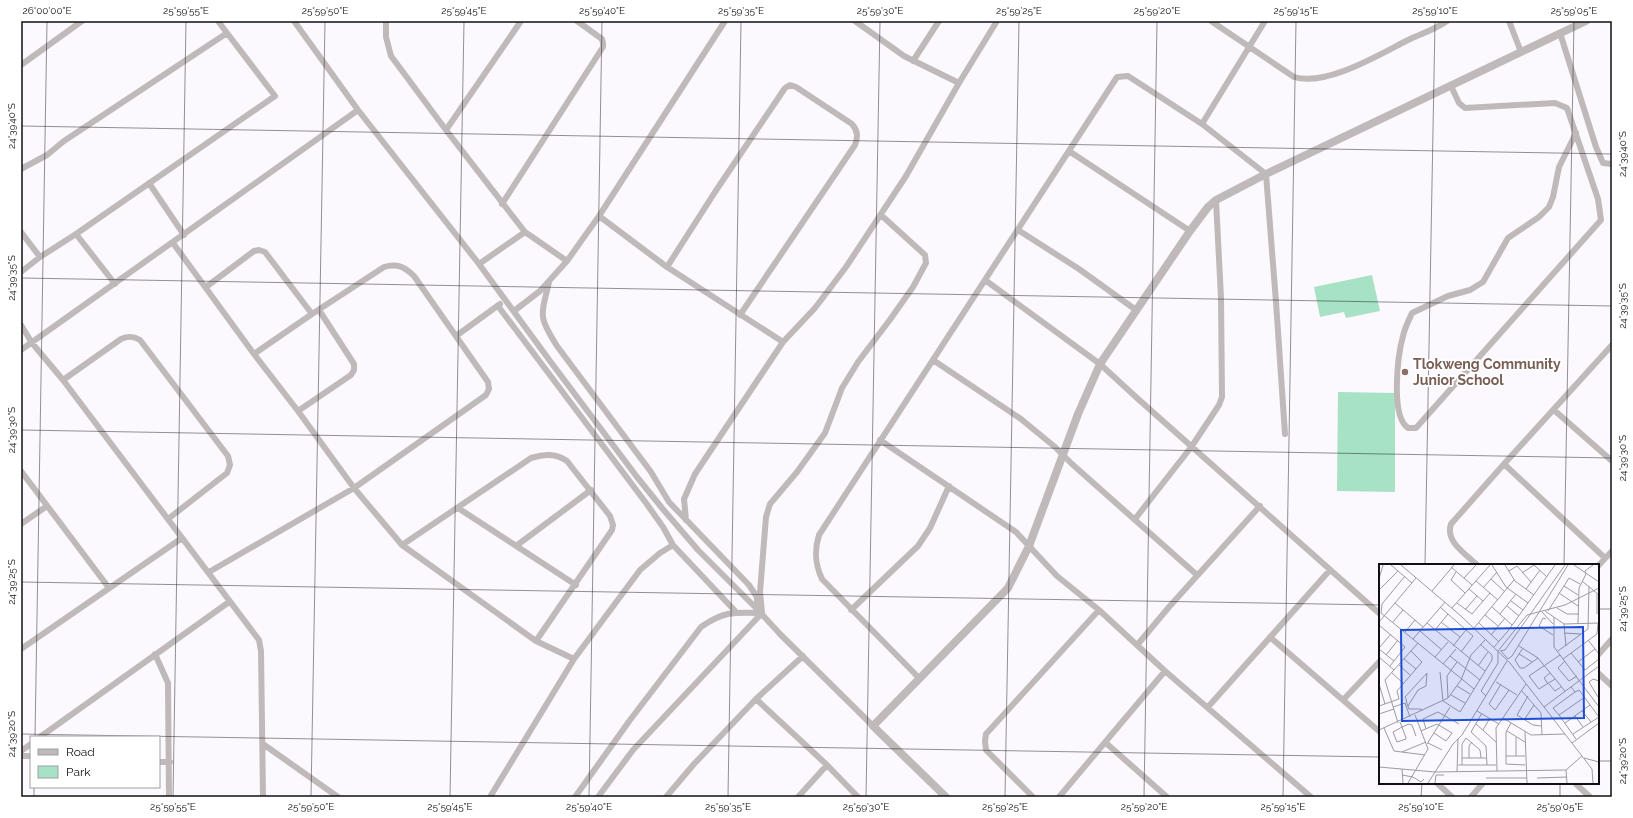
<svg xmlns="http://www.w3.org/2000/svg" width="1633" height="818" viewBox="0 0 1633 818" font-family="Raleway,sans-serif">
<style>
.green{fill:#a7e2c4}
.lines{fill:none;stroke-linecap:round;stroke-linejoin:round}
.minor{stroke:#bfb9ba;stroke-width:6}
.tertiary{stroke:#bfb9ba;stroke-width:8}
.ticks{fill:none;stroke:#110f13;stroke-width:1;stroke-opacity:0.45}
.education-dot{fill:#8d6e63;stroke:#fff;stroke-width:1.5}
.labels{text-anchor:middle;stroke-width:3.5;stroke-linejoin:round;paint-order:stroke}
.education-label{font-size:14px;font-weight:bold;fill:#785e54;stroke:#fff;text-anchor:start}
.inset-road{fill:none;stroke:#9d9ba0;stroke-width:1}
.view{fill:#1d4ed8;fill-opacity:0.15;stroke:#1d4ed8;stroke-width:2}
.inset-edge{fill:none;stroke:#110f13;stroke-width:2}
.neatline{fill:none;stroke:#110f13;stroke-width:1.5}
.ticks-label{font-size:10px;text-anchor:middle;fill:#110f13}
</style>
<rect width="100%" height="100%" fill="#fbf8fe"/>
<path class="green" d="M1372 275 1380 311 1346 318 1344 312 1320 317 1314 287Z
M1338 392 1395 393V492L1337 491Z"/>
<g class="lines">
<path class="minor" d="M294 21 358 110 479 264 550 361 637 477 662 508 698 550 758 610 780 634 873 726
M386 21V37L391 56 446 130 525 232 567 261
M855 21 904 56 959 83
M1211 21 1294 77C1326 87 1380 54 1408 40 1421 34 1436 29 1447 21
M1509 21 1521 52
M1560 33 1596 147 1603 163 1612 164
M913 61 939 21
M21 65 82 21
M1451 86 1459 103 1465 108 1555 103 1567 108 1598 199 1601 220 1416 428H1408C1390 416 1398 354 1403 336 1405 327 1409 320 1412 313L1448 296 1470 290 1483 282 1508 238 1539 217 1549 207 1553 197 1559 167 1576 133
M1202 124 1265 21
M446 130 521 21
M1069 151 1190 231
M21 169 47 155 64 141 227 33 218 21
M149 183 184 235
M502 204 603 47V43L602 39 577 21
M599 216 667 267 783 342
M1018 230 1079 269 1136 310
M21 232 40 257 76 234
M173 243 254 354 298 411 354 488 402 545 536 641 574 659
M479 264 525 232
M667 267 715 192 785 88 790 85 796 87 852 124C858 131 858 137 855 145L740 315
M21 272 40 257
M985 280 1100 364 1137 398 1380 614
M549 282C541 316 538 316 557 346L651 472 669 502 749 585 757 597V603
M115 284 76 234 275 96 227 33
M206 287 254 251 259 250 265 252 312 314
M498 306 646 503 663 527 673 545
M514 311 540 291 567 261 599 216 725 21
M21 325 32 343 63 380 259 640 261 651 263 797
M456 336 500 304
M21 350 358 110
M933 360 1021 419 1055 447 1072 464 1197 575
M63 380 121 339C128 336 133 336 140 340L228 456 230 465 227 473 168 519
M1554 410 1612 461
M298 411 351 375 354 370V364L319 310
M880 440 1016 532 1057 576 1099 610 1165 671 1311 797
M1504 464 1605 558
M21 471 109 588
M458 508 576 585
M1135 519 1192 446 1219 405 1222 397 1221 298 1216 200
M686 520 684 499 695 474 783 342 815 308 846 267 906 176 959 83 997 21
M21 524 47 506
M402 545 531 458C545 454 555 453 567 461L610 516 613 525 612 530 536 641
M516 546 591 490
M1477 565C1466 554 1445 542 1451 524L1504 464 1612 345
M1598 566 1612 551
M209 572 354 488 486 395 489 389 488 382 414 276C405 267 397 263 384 267L312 314 254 354
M851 610 918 546 930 528 949 486
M1270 637 1380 732
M1138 644 1169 607 1260 506
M21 649 182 538
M155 654 168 683 169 797
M1598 655 1612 639
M1598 673 1612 686
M920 679 822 579C815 564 814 551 819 535L1117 77 1128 76 1202 124 1266 174 1276 302 1285 434
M756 699 827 765 858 797
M1343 700 1380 661
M1208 707 1330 570
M40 737 229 602
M1106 743 1167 797
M263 744 338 797
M21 751 31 744
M21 756H31
M159 762H170
M1437 783 1452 797
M1575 783 1590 797
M490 797 574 659 640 570 660 553 673 545 736 612
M575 797 630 720 701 627C724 611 734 612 762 613
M598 797 633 750 762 613 760 592 766 517 770 504 797 472 825 433 842 388 858 362 889 321 913 287 926 263 925 255 881 215
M666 797 694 764 756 699 803 656
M798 797 827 765
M1033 797 986 750 985 741 986 734 1099 610
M1059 797 1165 671
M1471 797 1483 783"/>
<path class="tertiary" d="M946 797 873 726 1008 588 1029 546 1078 414 1100 364 1190 231 1208 207 1216 200 1266 174 1586 21"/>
</g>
<path class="ticks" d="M21 126 1612 154M21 278 1612 306M21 430 1612 458M1425 565 1435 21M1564 565 1574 21M21 582 1380 605M1598 609H1612M21 734 1380 757M35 737 47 21M1598 761H1612M34 797V787M173 797 186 21M311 797 325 21M450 797 464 21M589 797 602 21M728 797 741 21M866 797 880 21M1005 797 1019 21M1144 797 1157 21M1283 797 1296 21M1421 797 1422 783M1560 797V783"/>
<circle class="education-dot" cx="1405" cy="372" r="4"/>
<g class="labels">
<g class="education-label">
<text x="1413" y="369">Tlokweng Community<tspan x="1413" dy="16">Junior School</tspan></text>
</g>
</g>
<g transform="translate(1379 564)">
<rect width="220" height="220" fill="#fbf8fe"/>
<path class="inset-road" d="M12 1 33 19M22 1 82 52 131 99 213 205 214 219M113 1 127 23 149 39M126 1 136 17 155 31M155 1 168 13M195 1 220 18M72 3 93 21M130 7 138 2 152 18M77 8 72 16 86 29M143 9 155 1M26 12 3 40 2 49 95 125M85 14 97 1M0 15 4 1M112 15 126 28M97 17 119 36M203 17 220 31M185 22 199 31M104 24 118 8M90 25 104 37M147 25 161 6M0 26 19 7M53 27 75 1M180 29 199 42M218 30V50M132 37 144 46M16 39 44 63M78 39 93 50 111 29M128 42 140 52M61 43 94 72 82 88M113 43 133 61M73 44 111 1M178 44 188 50H200M86 46 98 32M166 47 185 60 220 59M169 47 190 14 201 20M163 48 174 60M121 50 137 30M106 51 119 62M175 53V83L220 143M167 55 164 54 160 62 174 71M0 58 37 14M14 58 24 46M62 58 81 73M48 59 106 107M100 59 120 78M199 59 200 24 207 10 206 7 214 1M185 60 187 82M0 61 26 83 11 102M95 64 135 16M56 66 69 50M41 67 63 86M26 68 36 56M185 69 202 70M112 71 126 54M34 75 66 38M209 76 220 90M74 82 87 66M140 82 159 94 186 127M115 83 129 67 176 1M0 84 12 70M144 84 136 96 141 104H145L159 94M0 85 15 97M121 87 126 86 186 1M122 87 129 95 133 92 189 1M179 87 209 65 210 22M192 89 206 106 220 95M140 90 153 98M7 91 19 76M71 92 101 116M0 93 15 106M56 93 69 78M25 95 37 105M184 95 218 70 219 59M186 97 179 104 190 117 198 112M199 98 216 85M64 100 77 85M20 101 31 111M99 102 109 88M61 108 64 137 81 148 113 96V91L101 80M13 109 24 119M176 115 160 125 150 112 181 91M117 118 138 131M0 120 6 140M122 120 110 140 116 146 130 126M169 120 165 114 171 109M170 120 176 127 182 123M78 122 91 130M142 126 162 149 163 171M196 128 200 126 220 153M72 131 86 139M107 132 102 127 119 99V87L148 51 186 41 220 24M149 132 138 151 154 161 162 162M219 133 210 118 214 115 220 117M69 134 68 112 78 98M0 142 20 135 18 127 43 98 32 87M29 142 39 126 47 122 48 109 26 133 27 135 28 140 30 145H42L43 147M14 143 26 139 31 153M165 143 220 102M98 147 120 160M203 147 212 158M103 149 92 168 107 182 108 201M0 150 15 145M180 151 174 144 196 128 192 123M196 152 204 163M124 154 152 171 186 170M145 156 155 141M21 158 23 163 27 174V175L18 178 14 168 23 163 30 160 33 161 37 172M19 159 6 116 39 79M132 159 127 168V200L146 201M186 159 211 141M97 160 117 178M5 164 15 187 46 191M47 165 44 155 59 148 80 160M0 166 69 134 82 116 92 91 107 75M104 166 111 154M42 167 58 160 73 169 67 177 55 169M128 167 146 178M146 168 148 219M194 170 220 153M197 175 180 151 206 133M49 179 63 186M193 179 220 159M48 180 71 143M23 188 47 178M127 192H146M137 192V173M83 194H107M90 194V182L93 178M205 194 220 198M79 201H117M83 201V180L87 174 101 186 102 194M0 203 56 208 187 206 203 192M23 205 24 219M187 206 188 219M118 207 117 164 147 120M78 208 79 175M23 211 34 213 42 218 45 215M107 214H148M158 214 188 213M29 219 49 185 36 151M49 219 74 180 83 171 128 97M56 219 57 211H65"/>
<path class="view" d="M204 63 205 154 23 157 22 66Z"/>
<rect width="220" height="220" class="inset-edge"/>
</g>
<rect width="1633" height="818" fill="none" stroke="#ffffff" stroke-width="44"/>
<rect x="30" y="736" width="130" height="52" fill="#ffffff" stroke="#a09fa1"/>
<rect x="38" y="749" width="20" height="6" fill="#bfb9ba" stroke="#a09fa1"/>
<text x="66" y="756" font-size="12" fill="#110f13">Road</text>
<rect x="38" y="766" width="20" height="12" fill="#a7e2c4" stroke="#a09fa1"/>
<text x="66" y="776" font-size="12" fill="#110f13">Park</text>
<rect x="22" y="22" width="1589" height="774" class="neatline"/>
<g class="ticks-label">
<text x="47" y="14">26°00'00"E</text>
<text x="186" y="14">25°59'55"E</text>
<text x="325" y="14">25°59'50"E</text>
<text x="464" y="14">25°59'45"E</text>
<text x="602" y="14">25°59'40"E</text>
<text x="741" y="14">25°59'35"E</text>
<text x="880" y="14">25°59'30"E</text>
<text x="1019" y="14">25°59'25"E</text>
<text x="1157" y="14">25°59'20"E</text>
<text x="1296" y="14">25°59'15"E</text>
<text x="1435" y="14">25°59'10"E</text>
<text x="1574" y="14">25°59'05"E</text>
<text transform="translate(11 126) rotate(-90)" y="4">24°39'40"S</text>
<text transform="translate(1622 154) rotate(-90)" y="4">24°39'40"S</text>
<text transform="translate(11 278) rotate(-90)" y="4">24°39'35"S</text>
<text transform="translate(1622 306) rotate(-90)" y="4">24°39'35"S</text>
<text transform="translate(11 430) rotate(-90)" y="4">24°39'30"S</text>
<text transform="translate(1622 458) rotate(-90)" y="4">24°39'30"S</text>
<text transform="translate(11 582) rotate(-90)" y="4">24°39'25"S</text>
<text transform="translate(1622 609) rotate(-90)" y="4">24°39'25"S</text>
<text transform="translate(11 734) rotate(-90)" y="4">24°39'20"S</text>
<text transform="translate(1622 761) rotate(-90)" y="4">24°39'20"S</text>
<text x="173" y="810">25°59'55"E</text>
<text x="311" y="810">25°59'50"E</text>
<text x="450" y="810">25°59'45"E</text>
<text x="589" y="810">25°59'40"E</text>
<text x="728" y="810">25°59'35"E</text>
<text x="866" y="810">25°59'30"E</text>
<text x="1005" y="810">25°59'25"E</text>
<text x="1144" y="810">25°59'20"E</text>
<text x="1283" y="810">25°59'15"E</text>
<text x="1421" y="810">25°59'10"E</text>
<text x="1560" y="810">25°59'05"E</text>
</g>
</svg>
